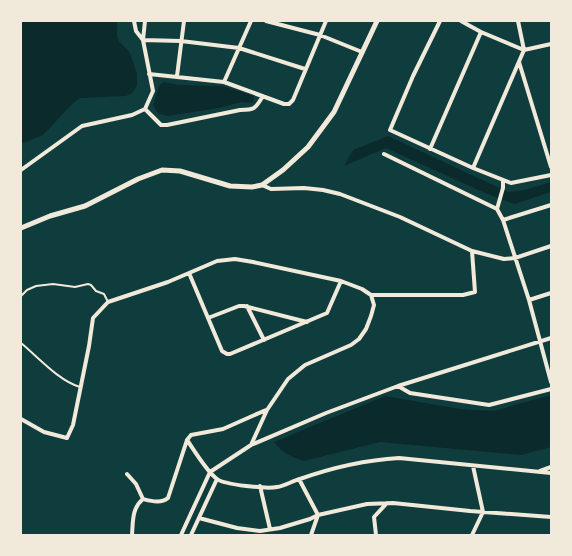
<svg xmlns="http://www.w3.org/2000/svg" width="572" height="556" viewBox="0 0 572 556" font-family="Lora,serif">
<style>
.water{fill:#0a2a2b}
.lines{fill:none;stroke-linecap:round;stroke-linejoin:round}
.service{stroke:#f1e9da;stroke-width:2}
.minor{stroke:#f1e9da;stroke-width:4}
.tertiary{stroke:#f1e9da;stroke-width:5}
</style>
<rect width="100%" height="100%" fill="#0f3d3e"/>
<path class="water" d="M21 21H117V35L119 41 130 53 137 74V86L132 93 126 96 80 98 72 104 43 135 21 144Z
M164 82 178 85 223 86 254 96 253 103 241 102 219 108 167 116 158 113 153 105 159 86Z
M388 136 508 192 525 190 551 182V192L515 204 485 193 386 148 344 166 353 150Z
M551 395V447L521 455 380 442 304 461C292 457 282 453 274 442L385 396 460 409 494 411Z"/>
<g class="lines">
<path class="service" d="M21 296 27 290 36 286 53 284 75 287 88 284 91 285 96 291 104 294 108 302
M21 343C38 357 59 381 80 387"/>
<path class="minor" d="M145 21 143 40 181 41 239 48 305 69
M266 21 320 35 362 52
M440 21 413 76 390 130 473 168 511 183 551 175
M461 21 481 32 524 50 551 44
M519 62 551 167
M149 74 224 82 284 104H289L293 100 326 21
M177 76 184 21
M224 82 251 21
M145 109 161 125H167L240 110C255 110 255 109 263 96
M430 149 481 32
M384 154 497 209 503 220 529 300 551 382
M473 168 524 50 518 21
M21 170 82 126 132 115 145 109 153 91 143 40 136 31 134 21
M262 185 271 189 304 188 323 190 340 194 400 217 472 251 504 259 515 258 551 246
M497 209 503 188V180
M503 220 551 205
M189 273 222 351 227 354H230L327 313 341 281
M529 300 551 293
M247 306 264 340
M208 318 239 306H244L307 322
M398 386 410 393 489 405 551 389
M21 419 44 432 67 438 73 425 89 346 93 318 108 302 168 282 217 261 235 259 253 262 341 281 362 289 371 295H463L475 292 472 251
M187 440C194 450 207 472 217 479 225 485 267 489 277 487 285 486 292 481 300 479 331 468 366 460 399 458L551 473
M251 445 326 413 398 386 551 338
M540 471 551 467
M127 474 136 484 143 499
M299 479 318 515 311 535
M260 486 270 529
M199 518 237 528 260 531 280 528 310 519 318 515 367 504 393 503 470 511 551 517
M132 535C133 521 132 508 143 499 151 501 161 504 168 498L187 440 191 435 223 429 266 410
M181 535 210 472 251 445 267 410 288 379 305 365 351 345 359 339 366 329 371 316 374 305 371 295
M191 535 217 479
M376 535 374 517 387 503
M472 535 483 512 473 466"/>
<path class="tertiary" d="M21 228 50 216 85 206 138 179 162 170 180 171 230 186 252 187 262 185 283 170 308 147 334 112 377 21"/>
</g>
<rect width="572" height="556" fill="none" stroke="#f1e9da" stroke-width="44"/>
</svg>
